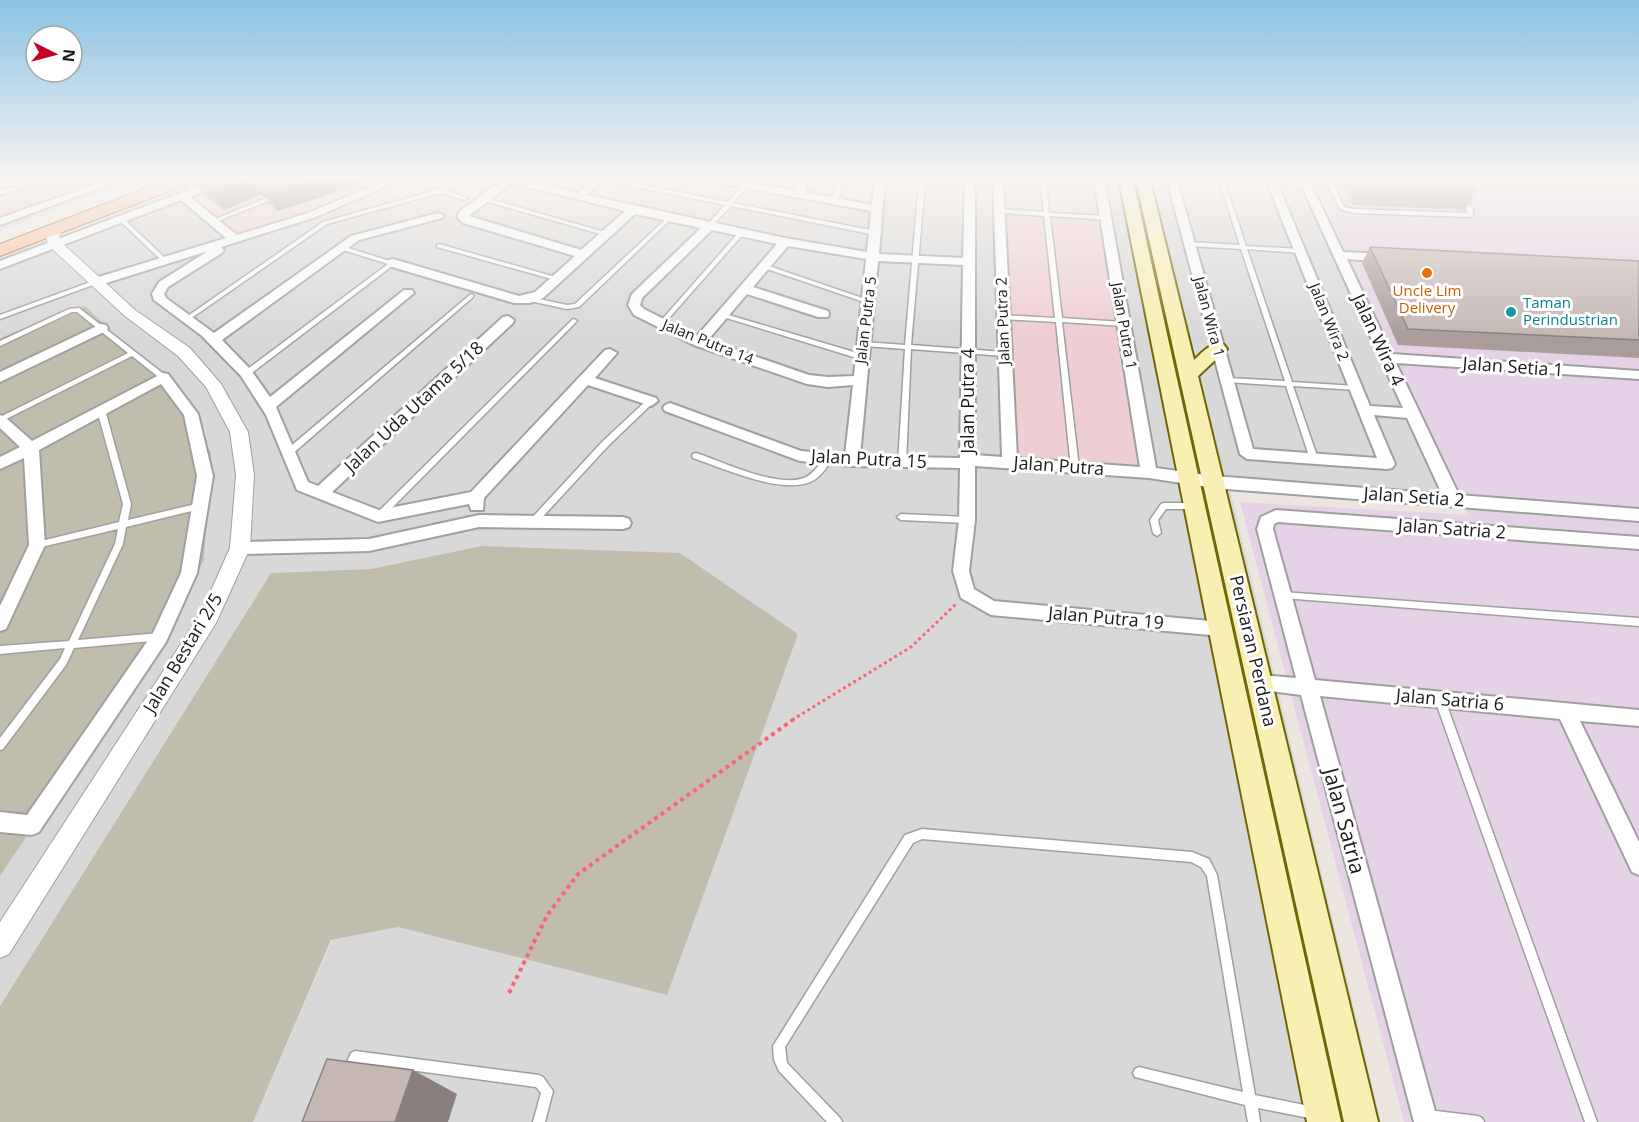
<svg xmlns="http://www.w3.org/2000/svg" width="1639" height="1122" viewBox="0 0 1639 1122" font-family="'Open Sans',sans-serif">
<style>
.residential{fill:#d9d8d8}
.commercial{fill:#eeced3}
.industrial{fill:#e6d2e6}
.construction{fill:#c1bdac}
.lines{fill:none;stroke-linecap:round;stroke-linejoin:round}
.service-casing{stroke:#9f9f9f;stroke-width:3}
.minor-casing{stroke:#9f9f9f;stroke-width:4}
.tertiary-casing{stroke:#9f9f9f;stroke-width:2}
.secondary-casing{stroke:#6f6605;stroke-width:4}
.primary-casing{stroke:#914600;stroke-width:2}
.path-far1{stroke:#f96571;stroke-width:3;stroke-dasharray:3 3;stroke-linecap:butt}
.path{stroke:#f96571;stroke-width:4;stroke-dasharray:4 4;stroke-linecap:butt}
.service{fill:#fff;fill-rule:evenodd}
.minor{fill:#fff;fill-rule:evenodd}
.tertiary{fill:#fff;fill-rule:evenodd}
.secondary{fill:#f9efb2;fill-rule:evenodd}
.primary{fill:#fbbd96;fill-rule:evenodd}
.wall{fill:#a99d9b}
.shaded-wall{fill:#89807e}
.building{fill:#c4b7b4;stroke:#89807e;stroke-width:1.5}
.food-dot{fill:#e8710a;stroke:#fff;stroke-width:2}
.culture-dot{fill:#0f9aa8;stroke:#fff;stroke-width:2}
.labels{text-anchor:middle;stroke-width:6;stroke-linejoin:round;paint-order:stroke}
.far-food-label{font-size:15px;fill:#c56008;stroke:#fff}
.far-culture-label{font-size:15px;fill:#0d838f;stroke:#fff;text-anchor:start}
.far-street-label{font-size:15px;fill:#1b1b1b;stroke:#fff}
.street-label{font-size:18px;fill:#1b1b1b;stroke:#fff}
.near-street-label{font-size:21px;fill:#1b1b1b;stroke:#fff}
</style>
<rect width="100%" height="100%" fill="#ede6e0"/>
<path class="residential" d="M0 180H136L0 231Z
M197 180H1639L1470 494 1228 481 1381 1122H253L332 940 398 927 667 995 481 546 371 569 271 573 0 1006V876L183 603 85 306 0 338V256Z"/>
<path class="commercial" d="M44 180H111L0 220V195Z
M229 180H390L310 214 238 236 188 195Z
M994 180H1104L1157 477 1004 466Z"/>
<path class="industrial" d="M1316 180H1639V1122H1404L1240 502 1468 515Z"/>
<path class="construction" d="M85 306 164 381 211 453 204 559 183 603 0 876V338Z
M481 546 680 553 798 634 667 995 398 927 331 940 253 1122H0V1006L271 573 371 569Z"/>
<g class="lines">
<defs>
<path id="service" d="M35 180H42L0 195V191Z
M553 180H559L546 190H542V188Z
M610 180H618L728 202 744 184 746 183 749 185 733 203 875 231 878 233 875 235 731 206 711 227H707V225L725 205 612 182Z
M837 180H843L838 201 835 203 832 201Z
M900 180H929L970 181 973 183 970 185 925 183 911 345 1004 352 1007 354 1004 356 911 349 906 463 902 466 898 463 905 349 864 346 861 344 864 342 905 345 919 182H903Z
M1040 180H1046L1049 213 1106 216 1109 218 1106 220 1050 216 1062 318 1123 322 1126 324 1123 326 1062 322 1079 468 1075 471 1071 468 1056 322 1002 319 999 317 1002 315 1055 318 1044 216 1000 213 997 211 1000 209 1044 212Z
M1219 180H1224L1246 246 1300 249 1303 251 1300 253 1247 249 1292 382 1356 386 1359 388 1356 390 1293 386 1318 459 1317 461 1314 462 1310 459 1286 386 1227 382 1224 380 1227 378 1285 381 1241 249 1189 246 1186 244 1189 242 1240 245Z
M1326 180H1332L1344 207 1354 209 1467 213V209L1448 180H1453L1473 209V215L1470 217 1354 213 1340 209Z
M440 189 468 198 465 200 440 193 327 224 190 319H186L185 318 323 222Z
M276 194 279 196 278 197 216 222 211 221Z
M483 197 608 233 609 234 604 235 481 200 480 199Z
M669 216 672 218 671 219 579 307 567 309 530 301 527 299 530 297 567 305 575 304Z
M119 218H123L166 259V261H162L119 220Z
M740 231 745 232 663 325H659V323Z
M439 244 559 278 560 279 559 280H555L437 247V245Z
M342 246 396 263 249 375H245V371L388 264 340 249 339 248Z
M763 264 871 301 872 302 869 304 867 303 761 267 760 266Z
M96 280 99 282 98 283 0 319V315Z
M471 294 473 295V297L291 455H285L284 453 285 451Z
M79 308 165 375V379H161L132 356 0 422V417L128 353 77 312H72L0 346V341L69 309Z
M722 313 864 355 865 357 862 359H860L720 316V314Z
M574 319 577 321 576 322 382 518H376L375 516 376 514 572 320Z
M648 399H654L655 401 608 446 536 524H530L529 522 530 520 602 442Z
M98 408H101L105 410 131 504 128 520 200 503 204 506 200 509 126 527 123 544 78 640 160 633 163 634 164 637 163 640 74 648 66 665 3 749 0 750V738L60 659 65 648 0 654V646L69 641 115 544 118 529 37 548 33 545 37 542 119 522 123 504 97 410Z
M696 453C724 462 776 488 804 478 815 474 819 462 828 456L832 459C827 467 822 475 814 480 785 497 723 468 693 458L692 456 693 454Z
M1164 503H1195L1199 506 1195 509H1166L1158 520 1161 533 1157 536 1153 533 1150 520 1161 504Z
M901 514 967 517 971 520 967 523 901 520 897 517Z
M1283 592 1639 618V626L1283 598 1280 597 1279 595 1280 593Z
M1440 696 1443 697 1445 700 1597 1122H1585L1435 700 1437 697Z
M922 829 1192 852 1209 859 1217 875 1255 1095 1314 1107 1318 1109 1320 1113 1318 1117 1314 1119 1258 1108 1260 1122H1248L1245 1105 1135 1077 1133 1073 1135 1069 1139 1067 1243 1092 1207 876 1201 867 1191 862 922 839 913 843 785 1047 787 1063 840 1118 842 1122H827L779 1071 774 1060 773 1046 905 835Z
M355 1051 539 1075 543 1077 553 1091 545 1122H533L541 1093 536 1087 358 1063 353 1075 349 1077 345 1075 343 1071 351 1053Z
M1428 1110 1478 1116 1482 1118 1484 1122H1428L1424 1120 1422 1116 1424 1112Z"/>
<path id="minor" d="M107 180H121L0 225V218Z
M215 180H229L190 197 237 235 308 213 387 180H400L316 217 221 247 224 250 222 253 168 287 164 294 166 298 214 333 351 236 438 213 444 216 442 218 359 240 222 340 251 370 270 397 404 290H412L414 293 276 407 308 482 318 486 503 317 508 316 514 320 513 323 332 492 379 510 471 492 605 350 610 349 617 353 595 378 656 398 658 401 651 406 588 385 484 498 483 510H471L469 504 378 522 297 490 266 415 241 376 202 336 154 300 152 294 159 282 208 251 100 285H92L90 282 92 279 226 238 181 200 0 269V261Z
M503 180H523L577 193 594 180H605L587 195 785 238 867 252 871 211 718 183 713 180H733L794 190 797 180H807L805 192 872 205 875 180H885L879 254 963 258 965 180H975V455L1002 457 993 180H1003L1017 458 1140 467 1094 180H1130V183H1105L1156 468 1214 476 1442 494 1407 418 1374 415 1395 464 1392 468 1387 469 1247 459 1240 454 1167 180H1177L1253 449 1377 458 1266 180H1276L1370 406 1403 408 1299 180H1309L1343 252 1386 254 1392 258 1386 262 1347 259 1392 354 1639 371V379L1396 363 1459 495 1639 509V521L1214 488 1149 478 975 466V520L969 571 974 589 994 601 1221 622 1227 624 1230 629 1227 634 1221 636 991 615 961 598 953 571 959 520 960 468 852 466 800 461 665 411 663 408 665 405 670 403 801 451 845 455 853 385 828 387 807 384 694 345 634 315 628 305 632 294 701 228 635 214 543 298 530 303H514L389 266V260L393 259 519 296 535 292 575 256 463 223 457 217 460 211ZM512 183 625 211 581 250 469 216ZM712 230 777 244 697 336 644 309 640 305 642 298ZM788 246 866 259 854 376 828 377 809 375 708 340 747 294 818 317H828L829 314 828 311 753 287ZM878 261 963 265 960 458 860 456Z
M101 324 106 325 108 328 106 331 0 382V372Z
M163 373 168 374 198 414 213 476 197 573 166 642 39 832 32 835 0 832V812L27 815 153 633 181 573 197 476 184 415 161 384 39 450 45 545 6 629 0 631V606L29 545 24 458 0 469V457L20 447 0 428V415L5 417 32 441Z
M1276 510 1639 537V549L1278 522 1274 524 1273 529 1315 680 1639 710V726L1580 721 1639 842V875L1632 872 1560 719 1320 696 1438 1122H1414L1301 695 1254 689 1251 683 1254 677 1260 675 1296 678 1257 529 1261 517Z
M479 515 623 517 629 519 631 523 629 527 623 529 479 527 369 551 240 554 234 552 232 548 234 544 240 542 369 539Z"/>
<path id="tertiary" d="M60 222 67 226 59 235 61 242 135 310 190 348 221 384 248 432 254 475 250 548 216 623 9 954 0 958V922L201 613 230 548 236 475 230 432 206 387 178 356 125 316 49 246 45 235 55 223Z"/>
<path id="secondary" d="M1119 180H1133L1341 1122H1307Z
M1136 180H1150L1194 360C1203 352 1211 341 1224 345L1227 349 1198 376 1378 1122H1344Z"/>
<path id="primary" d="M168 180H190L188 184 0 256V244Z"/>
</defs>
<use href="#service" class="service-casing"/>
<use href="#minor" class="minor-casing"/>
<use href="#tertiary" class="tertiary-casing"/>
<use href="#secondary" class="secondary-casing"/>
<use href="#primary" class="primary-casing"/>
<path class="path-far1" d="M792 720 911 647 957 603"/>
<path class="path" d="M509 993 548 914 578 874 794 719"/>
<use href="#service" class="service"/>
<use href="#minor" class="minor"/>
<use href="#tertiary" class="tertiary"/>
<use href="#secondary" class="secondary"/>
<use href="#primary" class="primary"/>
</g>
<path class="wall" d="M196 180H375L277 211 269 203 266 196 264 197 261 194 224 210 203 194Z
M1341 180H1471L1477 189 1465 210 1353 205Z
M1370 247 1639 261V358L1398 345 1362 263Z"/>
<path class="shaded-wall" d="M236 180H253L261 194 224 210 213 189Z
M255 180H375L277 211 267 190 259 182 266 196 264 197Z
M413 1070 457 1094 448 1122H395Z"/>
<path class="building" d="M200 180H236L213 189Z
M265 180H302L267 190 259 182Z
M1362 180H1471L1477 189 1364 183Z
M1370 247 1639 261V340L1408 329Z
M327 1059 413 1070 395 1122H302Z"/>
<linearGradient id="sky" x2="0" y2="1"><stop stop-color="#8bc3e3"/><stop offset="0.53" stop-color="#f7f4f1"/><stop offset="1" stop-color="#f7f4f1" stop-opacity="0"/></linearGradient>
<rect width="1639" height="337" fill="url(#sky)"/>
<circle class="food-dot" cx="1427" cy="273" r="6"/>
<circle class="culture-dot" cx="1511" cy="312" r="6"/>
<g class="labels">
<g class="far-food-label">
<text x="1427" y="296">Uncle Lim<tspan x="1427" dy="17">Delivery</tspan></text>
</g>
<g class="far-culture-label">
<text x="1523" y="308">Taman<tspan x="1523" dy="17">Perindustrian</tspan></text>
</g>
<g class="far-street-label">
<text transform="translate(1209 317) rotate(75)" y="5">Jalan Wira 1</text>
<text transform="translate(866 320) rotate(-83)" y="5">Jalan Putra 5</text>
<text transform="translate(1003 321) rotate(-92)" y="5">Jalan Putra 2</text>
<text transform="translate(1329 322) rotate(68)" y="5">Jalan Wira 2</text>
<text transform="translate(1124 326) rotate(80)" y="5">Jalan Putra 1</text>
<text transform="translate(708 342) rotate(22)" y="5">Jalan Putra 14</text>
</g>
<g class="street-label">
<text transform="translate(1378 340) rotate(65)" y="6">Jalan Wira 4</text>
<text transform="translate(1513 367) rotate(4)" y="6">Jalan Setia 1</text>
<text transform="translate(968 401) rotate(-90)" y="6">Jalan Putra 4</text>
<text transform="translate(414 407) rotate(-43)" y="6">Jalan Uda Utama 5/18</text>
<text transform="translate(869 459) rotate(3)" y="6">Jalan Putra 15</text>
<text transform="translate(1059 466) rotate(4)" y="6">Jalan Putra</text>
<text transform="translate(1414 497) rotate(4)" y="6">Jalan Setia 2</text>
<text transform="translate(1452 529) rotate(4)" y="6">Jalan Satria 2</text>
<text transform="translate(1106 618) rotate(5)" y="6">Jalan Putra 19</text>
<text transform="translate(1253 651) rotate(77)" y="6">Persiaran Perdana</text>
<text transform="translate(183 653) rotate(-59)" y="6">Jalan Bestari 2/5</text>
<text transform="translate(1450 700) rotate(5)" y="6">Jalan Satria 6</text>
</g>
<g class="near-street-label">
<text transform="translate(1344 821) rotate(75)" y="7">Jalan Satria</text>
</g>
</g>
<g transform="translate(54 54) rotate(96)"><circle r="28" fill="#ffffff" stroke="#a4a4a4" stroke-width="1.5"/>
<path d="M0-4.5L10 22L0 15L-10 22Z" fill="#c50126"/>
<text y="-9" font-size="16" font-weight="bold" text-anchor="middle" fill="#1b1b1b">N</text>
</g>
</svg>
